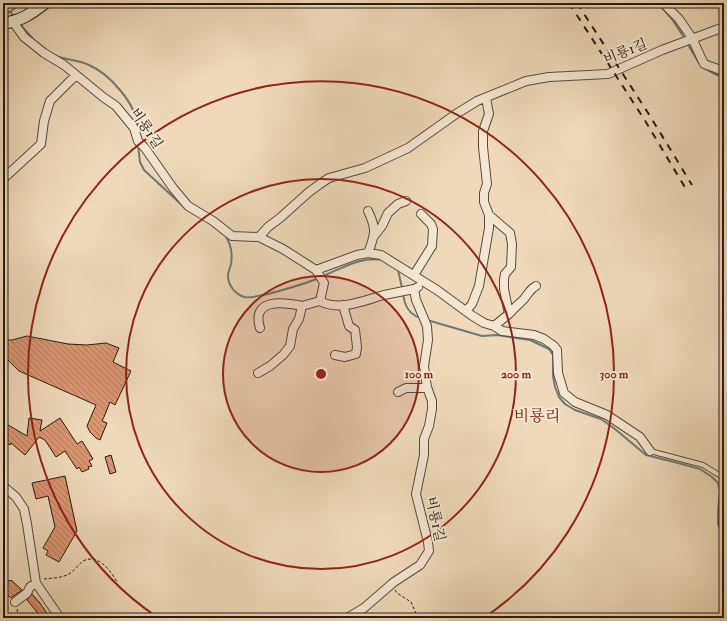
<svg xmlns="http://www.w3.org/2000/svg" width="727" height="621" viewBox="0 0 727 621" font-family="'IM FELL Double Pica','Noto Serif KR',serif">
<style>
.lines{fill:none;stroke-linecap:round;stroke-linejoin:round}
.stream{stroke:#6e7975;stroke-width:2}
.building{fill:url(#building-back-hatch);stroke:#291a10}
.lane-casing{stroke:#5a4a3a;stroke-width:6}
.street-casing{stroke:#5a4a3a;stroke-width:10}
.secondary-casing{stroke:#291a10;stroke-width:13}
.path{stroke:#291a10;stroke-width:1;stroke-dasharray:3 2;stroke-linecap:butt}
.lane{stroke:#f5e6d2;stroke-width:4}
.street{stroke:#f5e6d2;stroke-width:8}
.secondary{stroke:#f5e6d2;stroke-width:11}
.rail{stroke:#291a10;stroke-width:2;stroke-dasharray:7 7;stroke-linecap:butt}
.ring{fill:none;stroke:#8f2418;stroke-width:2}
.labels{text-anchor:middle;stroke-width:4;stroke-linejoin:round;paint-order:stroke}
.street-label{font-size:14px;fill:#291a10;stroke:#f5e6d2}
.quarter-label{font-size:16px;fill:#7a1f14;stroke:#f5e6d2}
.centre{fill:#8f2418;stroke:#f5e6d2;stroke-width:2}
.ring-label{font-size:12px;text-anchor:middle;font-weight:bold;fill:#8f2418;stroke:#f5e6d2;stroke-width:4;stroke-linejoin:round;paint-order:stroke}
</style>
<defs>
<pattern id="building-back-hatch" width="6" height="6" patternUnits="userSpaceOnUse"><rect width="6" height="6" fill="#dd956f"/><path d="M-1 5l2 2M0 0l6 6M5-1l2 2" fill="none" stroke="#b3795a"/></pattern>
</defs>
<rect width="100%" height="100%" fill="#efd9ba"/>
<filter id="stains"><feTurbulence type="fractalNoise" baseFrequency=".005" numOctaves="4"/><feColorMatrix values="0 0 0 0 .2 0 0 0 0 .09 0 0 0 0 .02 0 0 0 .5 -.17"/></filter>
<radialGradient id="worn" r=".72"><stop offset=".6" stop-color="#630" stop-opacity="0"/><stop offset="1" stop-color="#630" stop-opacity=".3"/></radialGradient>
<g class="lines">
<path class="stream" d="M658 3 672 19 685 39
M3 12H10L14 16
M10 12 21 3
M19 23 33 39
M687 43 699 63
M56 56C66 60 79 60 89 65 110 74 137 105 138 128
M704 67C710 72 716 76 724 77
M138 145 140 162 144 170 183 206
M225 235C231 244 233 252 231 264 230 268 228 272 228 276 228 285 235 294 244 297 254 300 307 283 319 278
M398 270 402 288
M323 276C343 268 361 256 383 260
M403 293C404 304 409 315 421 318
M427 320 482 336 497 335 530 340 549 349 553 355V376L555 387 559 397 565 404 575 410 601 419 615 429 646 455 678 463 700 469 712 477 718 483 720 491 718 511V524L724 538"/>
</g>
<path class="building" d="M27 336 68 344 87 345 106 343 119 348 113 362 131 371 115 405 110 402 104 417 102 421 107 423 100 440 96 438 90 432 87 426 96 405 19 371 4 356 3 340H12Z
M29 418 42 420 40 431 60 418 77 444 82 441 93 459 89 461 92 466 88 467 89 469 82 472 79 467 77 469 65 451 56 457 45 440 39 437 25 455 11 443 10 445 3 441V422L27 436Z
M111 455 116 472 110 474 105 457Z
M65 476 77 531 59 562 46 555 48 551 43 548 55 527 48 496 36 499 32 483Z
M3 579 10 581 11 580 22 590 11 598 3 591Z
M32 594 40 603 50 618H42L27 600Z"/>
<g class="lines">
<defs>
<path id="lane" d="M650 451 703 465 724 478"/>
<path id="street" d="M663 3 679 19 692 38 704 64 718 69 724 70
M13 22 24 37 44 53 64 65 103 97 116 106 134 128 138 141 145 148 173 188 188 206 213 221 232 236 259 237 283 249 316 270 357 255 368 253 381 255 437 290 471 315 484 323 494 326 502 331 534 335 544 339 554 346 557 350 558 373 564 393 575 402 607 415 640 437 650 451
M3 179 41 144 44 121 50 101 76 75
M489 215 510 233 512 244 511 267 505 274 504 279V289L509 314 494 326
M374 236 382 226 388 213 398 204 406 201
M259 237 268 227 280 218 309 192 320 184 329 178 365 168 408 148 456 114 477 101 526 81 549 77 608 74 662 50 724 27
M368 253C375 235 377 229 368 211
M414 275 432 246 433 229 431 224 421 214
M320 301C339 312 365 300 384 295 394 293 404 291 414 289L418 287
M466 311 472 304 479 286 489 228V215L484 202V193L487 184 483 147V131L489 114 486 98
M509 314C514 308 519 304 524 299 528 294 530 289 536 286
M260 328C251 298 283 302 302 306
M335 355 345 357 356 354 357 347 355 330 349 326 343 305
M258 373 270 366 283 355 290 346 293 329 299 319 302 306 320 301 324 283 316 270
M398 392 406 388H427L424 366 428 340 427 326 416 300 414 289
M3 486 16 497 24 509 27 524 36 583 60 618
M15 602 27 593 30 587 36 583
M347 618 364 608 394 582 420 565 429 551 428 542 416 494 424 455V439L429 426 432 409V401L427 387"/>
<path id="secondary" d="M3 23C20 22 32 13 45 3"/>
</defs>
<use href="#lane" class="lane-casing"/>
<use href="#street" class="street-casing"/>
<use href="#secondary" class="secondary-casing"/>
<path class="path" d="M44 579C52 578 62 578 69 574 74 571 78 565 83 561 98 553 111 571 117 582
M395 590 397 593 411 602 418 618
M3 595 8 598
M17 609 19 618"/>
<use href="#lane" class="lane"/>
<use href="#street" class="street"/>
<use href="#secondary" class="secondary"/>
<path class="rail" d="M569 3 644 119 686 189
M577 3 650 116 692 185"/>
</g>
<circle cx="321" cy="374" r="98" fill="#8f2418" fill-opacity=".12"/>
<g class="ring">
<circle cx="321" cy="374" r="98"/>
<circle cx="321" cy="374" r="195"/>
<path d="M157 617A293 293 0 1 1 485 617"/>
</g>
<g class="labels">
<g class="street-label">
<text transform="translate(625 51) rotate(-22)" y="5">비룡1길</text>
<text transform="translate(147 128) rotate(56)" y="5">비룡1길</text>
<text transform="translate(436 519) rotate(78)" y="5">비룡1길</text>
</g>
<g class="quarter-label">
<text x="537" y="421">비룡리</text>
</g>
</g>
<circle cx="321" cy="374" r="6" class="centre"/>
<g class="ring-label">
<text x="419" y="378">100 m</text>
<text x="516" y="378">200 m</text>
<text x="614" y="378">300 m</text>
</g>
<rect width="727" height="621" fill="none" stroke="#efd9ba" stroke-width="16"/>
<rect x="4" y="4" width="719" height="613" fill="none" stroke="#291a10" stroke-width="2"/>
<rect x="8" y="8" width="711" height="605" fill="none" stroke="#291a10"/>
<rect width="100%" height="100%" filter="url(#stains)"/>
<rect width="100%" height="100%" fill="url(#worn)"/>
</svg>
